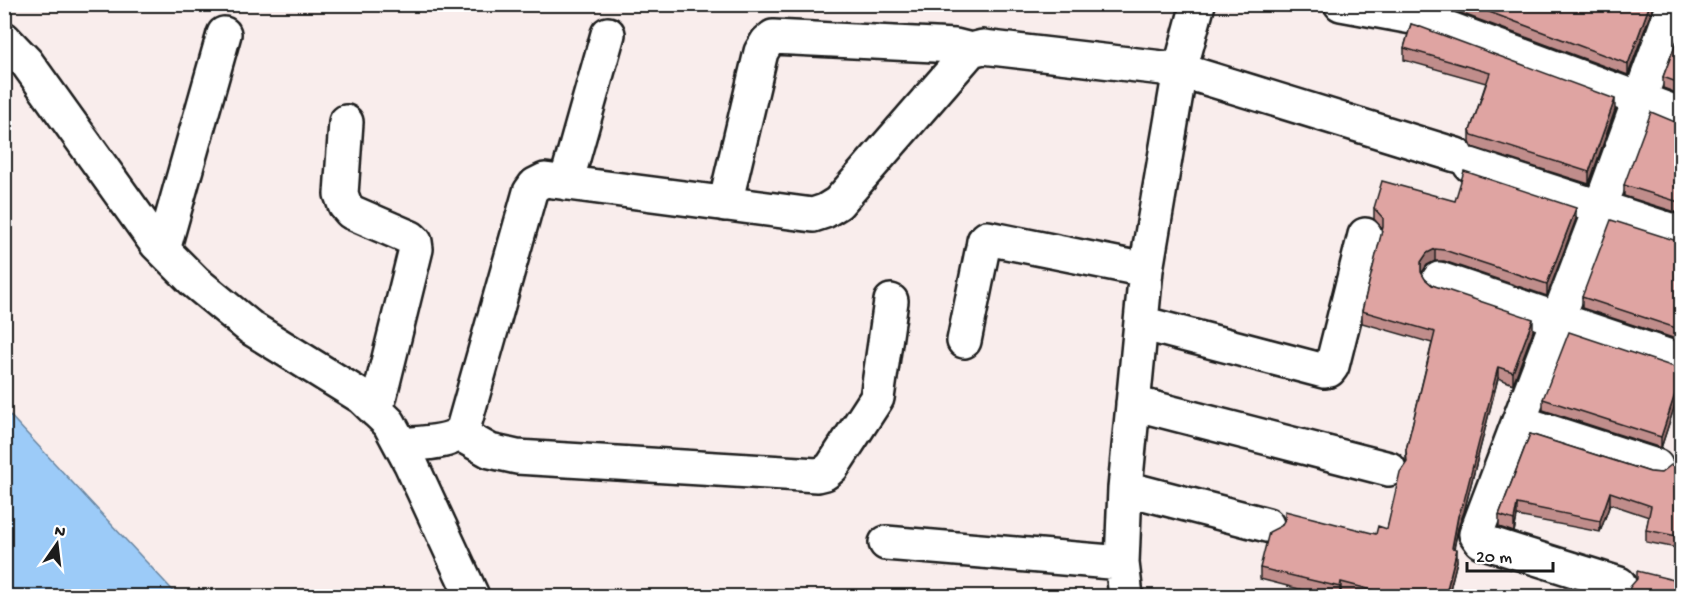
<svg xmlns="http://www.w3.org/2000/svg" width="1686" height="601" viewBox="0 0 1686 601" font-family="'Gochi Hand',sans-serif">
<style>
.water{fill:#9ccbf8;stroke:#6985a0;stroke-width:1.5}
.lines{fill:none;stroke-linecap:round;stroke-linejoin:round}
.minor-casing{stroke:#1c1c1c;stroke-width:38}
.minor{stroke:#fff;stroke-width:33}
.wall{fill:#c08d8b;stroke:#1c1c1c;stroke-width:1.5}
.shaded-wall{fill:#9c7371;stroke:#1c1c1c;stroke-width:1.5}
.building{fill:#dfa4a2;stroke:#1c1c1c;stroke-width:1.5}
</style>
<rect width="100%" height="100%" fill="#f9edec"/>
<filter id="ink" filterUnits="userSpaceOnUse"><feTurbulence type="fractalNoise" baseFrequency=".0167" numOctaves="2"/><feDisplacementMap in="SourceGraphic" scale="12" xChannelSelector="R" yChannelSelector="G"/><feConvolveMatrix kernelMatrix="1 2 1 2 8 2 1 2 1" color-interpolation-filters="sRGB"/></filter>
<g filter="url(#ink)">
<path class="water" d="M5 410 178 596H5Z"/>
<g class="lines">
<defs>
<path id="minor" d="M1341 4 1423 19 1682 115
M4 39 27 63 156 243 195 282 251 328 362 397 389 423 411 464 472 596
M346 122 341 194 345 205 351 212 411 238 415 242 416 249 376 411
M1470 165 1682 234
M566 183 608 34
M725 204 761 52 767 42 773 37 955 46 971 50
M163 250 224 34
M1439 279 1682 361
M1141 323 1324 371 1329 370 1332 366 1365 235
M964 341 983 247 984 241 987 238 1146 270
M1133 403 1389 469
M1519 422 1656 466
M460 434 490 451 517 457 817 475 825 473 832 467 877 398 891 301
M401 445C418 443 453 444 463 429L530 192 535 185 545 180 813 215 825 211 838 203 971 50 983 47 1180 70 1456 155
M1125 488 1267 525
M886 543 1122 563
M1619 584 1481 541 1476 534 1600 208 1674 4
M1126 596 1122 563 1125 488 1146 270 1180 70 1198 4"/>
</defs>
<use href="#minor" class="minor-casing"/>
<use href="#minor" class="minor"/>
</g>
<path class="wall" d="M1447 4H1654L1628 75 1447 8Z
M1411 24 1615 110 1589 184 1472 147 1470 142V131L1486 83 1404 60V48Z
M1682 27V95L1663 88V77Z
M1675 122H1682V214L1624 196V185Z
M1455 201 1576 219 1547 296 1444 261H1435L1427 265 1421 273 1425 279 1432 285 1533 331 1513 384 1498 378 1464 512 1458 528 1454 548 1457 561 1448 597H1354L1341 593 1340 597H1330L1260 579V568L1376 534 1387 529 1406 463V450L1432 343 1362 323V311L1383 229 1374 219V208Z
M1677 241H1682V341L1582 308V297Z
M1677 368H1682V397L1678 396 1661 448 1543 410V399Z
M1530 434 1650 472 1661 473 1682 467V549L1646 542V530L1649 517 1610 504 1600 532 1517 516 1514 532 1499 527V515Z
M1629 593 1682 597H1629Z"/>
<path class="shaded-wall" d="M1650 4H1654L1628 75V64Z
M1615 99V110L1589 184V172Z
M1576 208V219L1547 296V284Z
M1435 249V261L1427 265 1421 274V262L1427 253Z
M1533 319V331L1513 384V372Z
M1498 367V378L1464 512 1458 528 1452 559V548L1458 516Z
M1678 385V396L1661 448V437Z
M1610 492V504L1600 532V521Z
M1517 504V516L1514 532V520Z
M1457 549V561L1448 597H1445Z
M1341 582V593L1340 597V587Z"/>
<path class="building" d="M1468 4H1650L1628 64Z
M1411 24 1418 26 1615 99 1589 172 1472 135 1470 131 1490 73 1404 48Z
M1682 27V84L1663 77Z
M1651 112 1675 122H1682V203L1624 185Z
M1464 171 1576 208 1547 284 1444 250 1435 249 1427 253 1421 262V272L1425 279 1432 285 1533 319 1513 372 1498 367 1464 501 1458 516 1452 548 1457 549 1445 597H1399L1341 582 1340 587 1260 568 1269 532 1281 526 1285 519V511L1376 534 1378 526 1387 529 1400 472 1407 462 1406 450 1435 332 1362 311 1383 227V218L1374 208 1382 181 1455 201Z
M1611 220 1677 241H1682V330L1582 297Z
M1569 332 1677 368H1682V386L1678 385 1661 437 1543 399Z
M1530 434 1650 472 1661 473 1671 465 1682 467V537L1646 530 1651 506 1610 492 1600 521 1517 504 1514 520 1499 515Z
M1637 571 1682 582V597H1645L1629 593 1630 587 1637 579Z"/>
</g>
<rect width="1686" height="601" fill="none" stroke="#fff" stroke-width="24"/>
<rect x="12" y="12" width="1662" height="577" fill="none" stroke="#1c1c1c" stroke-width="2" filter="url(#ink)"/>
<g transform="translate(57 544) rotate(14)" stroke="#ffffff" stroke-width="4.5" paint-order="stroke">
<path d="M0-4.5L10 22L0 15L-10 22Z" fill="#1c1c1c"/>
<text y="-9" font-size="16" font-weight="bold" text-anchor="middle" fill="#1c1c1c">N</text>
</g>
<path d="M1467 562v9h86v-9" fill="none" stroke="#1c1c1c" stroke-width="3"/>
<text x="1476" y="562" font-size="18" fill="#1c1c1c" stroke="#ffffff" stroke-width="4.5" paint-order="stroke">20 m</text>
</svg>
